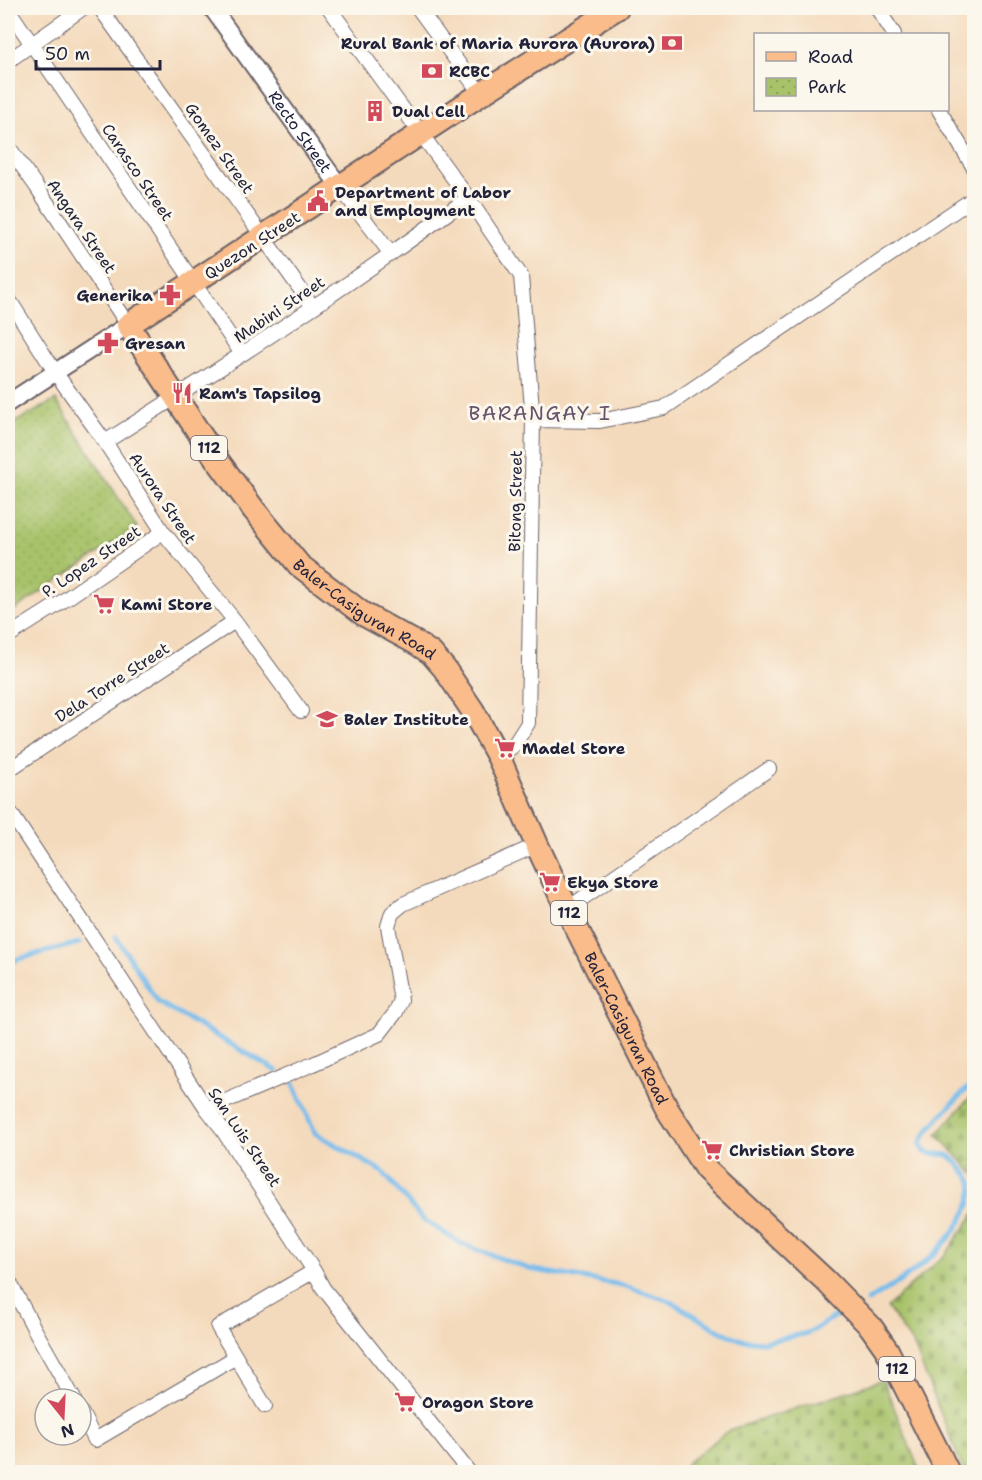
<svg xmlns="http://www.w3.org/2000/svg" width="982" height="1480" viewBox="0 0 982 1480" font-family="'Shantell Sans',sans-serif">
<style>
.cemetery{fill:url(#cemetery-stones);stroke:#647252;stroke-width:1.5}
.park{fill:url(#park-dots);stroke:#647252;stroke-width:1.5}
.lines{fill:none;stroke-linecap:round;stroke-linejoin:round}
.stream{stroke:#74bbec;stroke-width:5}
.minor-casing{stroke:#6c6268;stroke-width:16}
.tertiary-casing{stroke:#6c6268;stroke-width:20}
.primary-casing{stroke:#6c6268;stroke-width:26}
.minor{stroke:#fff;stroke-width:14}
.tertiary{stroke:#fff;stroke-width:16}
.primary{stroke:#f9bc8a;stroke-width:22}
.labels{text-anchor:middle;stroke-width:6;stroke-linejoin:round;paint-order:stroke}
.shield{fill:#fbf7ec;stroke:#636270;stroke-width:1.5}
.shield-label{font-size:15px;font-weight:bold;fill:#22223b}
.poi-label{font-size:16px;font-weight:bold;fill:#22223b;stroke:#fbf7ec;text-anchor:start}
.street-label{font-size:16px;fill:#22223b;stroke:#fbf7ec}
.quarter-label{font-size:20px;letter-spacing:1.5px;fill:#64536a;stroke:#fbf7ec}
</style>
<defs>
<pattern id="cemetery-stones" width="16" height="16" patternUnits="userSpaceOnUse" patternTransform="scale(1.5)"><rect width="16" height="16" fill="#a7c269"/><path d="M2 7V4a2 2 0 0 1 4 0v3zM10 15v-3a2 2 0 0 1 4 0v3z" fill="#8fa65c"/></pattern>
<pattern id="park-dots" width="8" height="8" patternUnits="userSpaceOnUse" patternTransform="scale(1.5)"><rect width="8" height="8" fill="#a7c269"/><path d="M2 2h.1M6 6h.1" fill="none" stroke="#8fa65c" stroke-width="1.8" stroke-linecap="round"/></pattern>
</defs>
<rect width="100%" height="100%" fill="#fbf7ec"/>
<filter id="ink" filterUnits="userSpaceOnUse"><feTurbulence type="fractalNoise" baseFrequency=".0167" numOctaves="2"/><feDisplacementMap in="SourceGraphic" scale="12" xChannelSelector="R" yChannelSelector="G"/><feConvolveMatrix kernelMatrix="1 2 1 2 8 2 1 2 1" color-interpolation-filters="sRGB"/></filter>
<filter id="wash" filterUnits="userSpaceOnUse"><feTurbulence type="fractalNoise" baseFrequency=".008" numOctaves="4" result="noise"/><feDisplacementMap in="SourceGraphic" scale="24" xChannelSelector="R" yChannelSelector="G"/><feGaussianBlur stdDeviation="1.35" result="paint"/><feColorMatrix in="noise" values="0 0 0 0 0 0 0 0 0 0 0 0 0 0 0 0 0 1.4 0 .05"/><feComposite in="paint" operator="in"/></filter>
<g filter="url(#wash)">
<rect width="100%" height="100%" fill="#f4dabc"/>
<path class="cemetery" d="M974 1093V1174L937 1134Z
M974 1214V1472H964L914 1346 887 1307 947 1253Z
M883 1380 920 1472H680L688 1462 729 1430Z"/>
<path class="park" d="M56 400 137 527 8 614V426Z"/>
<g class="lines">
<path class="stream" d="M116 937 158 1002 277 1071
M8 964 18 959 79 943
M292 1079 315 1133 383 1172 422 1219 462 1244 529 1269 622 1285 670 1301 720 1331 742 1340 762 1342 804 1334 814 1330 840 1313
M868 1301C906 1279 953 1247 969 1205 971 1198 974 1189 972 1182 971 1178 967 1174 964 1171 960 1166 954 1158 948 1155 939 1152 922 1158 921 1144 921 1133 965 1091 974 1082"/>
</g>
</g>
<g filter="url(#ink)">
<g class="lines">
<defs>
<path id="minor" d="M100 8 313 307
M329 8 468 198 521 276 533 420 528 723 514 745 499 758
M418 8 481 94
M877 8 894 34
M8 9 242 354
M8 61 83 8
M939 110 974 168
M8 146 36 186 128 325
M340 187 391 254
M8 298 55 372 105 442 163 532 235 621 301 711
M533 420 600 421 664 408 974 198
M105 442C228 364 351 285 468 198
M8 636 57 605 163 532
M8 770 235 621
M8 809 207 1109 220 1126 314 1271 323 1288 469 1472
M567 909 769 769
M207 1109 313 1064 379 1034 396 1012 401 1000 388 926 392 913 403 904 537 845
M8 1279 36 1332 74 1399
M265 1406 218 1327 314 1271
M81 1412 95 1440 236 1357"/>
<g id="tertiary">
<path id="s1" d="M212 8 340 187"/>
<path d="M8 403 128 325"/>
</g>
<g id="primary">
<path id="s2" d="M617 8 481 94 128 325 215 457 254 510 299 565 363 614 416 643 431 653 444 668 473 711 499 758 537 845 567 909 667 1109 706 1169 825 1280 871 1327 887 1350 948 1472"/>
</g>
</defs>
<use href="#minor" class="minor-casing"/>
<use href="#tertiary" class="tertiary-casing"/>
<use href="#primary" class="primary-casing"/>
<use href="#minor" class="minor"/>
<use href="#tertiary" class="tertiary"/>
<use href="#primary" class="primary"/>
</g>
</g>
<defs>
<symbol id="bank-bare" viewBox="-9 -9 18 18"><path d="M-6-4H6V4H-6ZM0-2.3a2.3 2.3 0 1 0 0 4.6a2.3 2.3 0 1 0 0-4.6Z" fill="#d1495b" stroke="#fbf7ec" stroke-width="2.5" paint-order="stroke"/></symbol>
<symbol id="building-bare" viewBox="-9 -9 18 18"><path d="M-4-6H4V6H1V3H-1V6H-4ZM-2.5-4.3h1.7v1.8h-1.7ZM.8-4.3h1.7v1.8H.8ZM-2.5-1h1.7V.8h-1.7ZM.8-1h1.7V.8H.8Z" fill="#d1495b" stroke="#fbf7ec" stroke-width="2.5" paint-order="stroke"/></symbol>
<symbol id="civic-bare" viewBox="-9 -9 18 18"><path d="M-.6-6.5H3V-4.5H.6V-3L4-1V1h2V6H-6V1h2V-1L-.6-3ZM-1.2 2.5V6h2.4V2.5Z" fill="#d1495b" stroke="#fbf7ec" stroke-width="2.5" paint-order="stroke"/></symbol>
<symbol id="pharmacy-bare" viewBox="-9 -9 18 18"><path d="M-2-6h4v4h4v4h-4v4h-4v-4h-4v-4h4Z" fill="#d1495b" stroke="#fbf7ec" stroke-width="2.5" paint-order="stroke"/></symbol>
<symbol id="restaurant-bare" viewBox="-9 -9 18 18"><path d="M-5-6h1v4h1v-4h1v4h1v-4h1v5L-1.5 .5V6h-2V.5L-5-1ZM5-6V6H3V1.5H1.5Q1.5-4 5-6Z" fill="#d1495b" stroke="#fbf7ec" stroke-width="2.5" paint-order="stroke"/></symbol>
<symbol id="supermarket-bare" viewBox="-9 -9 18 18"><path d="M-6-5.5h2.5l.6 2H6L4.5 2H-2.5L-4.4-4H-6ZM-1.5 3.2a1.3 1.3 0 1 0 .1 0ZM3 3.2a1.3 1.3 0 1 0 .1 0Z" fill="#d1495b" stroke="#fbf7ec" stroke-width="2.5" paint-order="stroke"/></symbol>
<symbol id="school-bare" viewBox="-9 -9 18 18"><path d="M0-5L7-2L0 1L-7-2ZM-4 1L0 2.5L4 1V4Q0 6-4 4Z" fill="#d1495b" stroke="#fbf7ec" stroke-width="2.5" paint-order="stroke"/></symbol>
</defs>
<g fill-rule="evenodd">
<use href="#bank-bare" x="657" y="28" width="30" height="30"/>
<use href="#bank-bare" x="417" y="56" width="30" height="30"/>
<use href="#building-bare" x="360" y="96" width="30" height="30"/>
<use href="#civic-bare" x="303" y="186" width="30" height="30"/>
<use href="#pharmacy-bare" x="155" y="280" width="30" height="30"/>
<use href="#pharmacy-bare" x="93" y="328" width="30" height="30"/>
<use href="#restaurant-bare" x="167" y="378" width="30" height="30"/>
<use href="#supermarket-bare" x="89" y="589" width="30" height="30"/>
<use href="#school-bare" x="312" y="704" width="30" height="30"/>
<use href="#supermarket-bare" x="490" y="733" width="30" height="30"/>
<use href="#supermarket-bare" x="535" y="867" width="30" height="30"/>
<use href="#supermarket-bare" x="697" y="1135" width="30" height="30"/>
<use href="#supermarket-bare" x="390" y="1387" width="30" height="30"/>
</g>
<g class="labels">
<g class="shield">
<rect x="191" y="436" width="36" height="24" rx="4.5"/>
<rect x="551" y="901" width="36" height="24" rx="4.5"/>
<rect x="879" y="1357" width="36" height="24" rx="4.5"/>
</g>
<g class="shield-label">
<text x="209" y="453">112</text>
<text x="569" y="918">112</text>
<text x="897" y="1374">112</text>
</g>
<g class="poi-label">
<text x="655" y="49" text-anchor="end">Rural Bank of Maria Aurora (Aurora)</text>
<text x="449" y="77">RCBC</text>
<text x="392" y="117">Dual Cell</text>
<text x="335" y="198">Department of Labor<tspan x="335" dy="18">and Employment</tspan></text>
<text x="153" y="301" text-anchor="end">Generika</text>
<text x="125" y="349">Gresan</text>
<text x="199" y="399">Ram's Tapsilog</text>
<text x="121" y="610">Kami Store</text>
<text x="344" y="725">Baler Institute</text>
<text x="522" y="754">Madel Store</text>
<text x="567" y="888">Ekya Store</text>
<text x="729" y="1156">Christian Store</text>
<text x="422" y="1408">Oragon Store</text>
</g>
<g class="street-label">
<text dy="6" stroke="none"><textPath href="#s1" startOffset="152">Recto Street</textPath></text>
<text transform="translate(220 148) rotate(55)" y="6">Gomez Street</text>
<text transform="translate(138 172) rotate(56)" y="6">Carasco Street</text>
<text transform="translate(82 226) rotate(56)" y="6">Angara Street</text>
<text transform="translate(252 245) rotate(-33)" y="6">Quezon Street</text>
<text transform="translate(279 309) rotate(-34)" y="6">Mabini Street</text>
<text transform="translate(163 498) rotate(56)" y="6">Aurora Street</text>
<text transform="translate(515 501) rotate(-89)" y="6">Bitong Street</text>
<text transform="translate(91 561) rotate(-34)" y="6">P. Lopez Street</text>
<text dy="6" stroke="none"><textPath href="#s2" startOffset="957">Baler-Casiguran Road</textPath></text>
<text transform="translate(112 682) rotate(-33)" y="6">Dela Torre Street</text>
<text dy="6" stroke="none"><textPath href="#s2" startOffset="1461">Baler-Casiguran Road</textPath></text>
<text transform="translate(245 1137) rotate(56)" y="6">San Luis Street</text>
</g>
<g class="quarter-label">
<text x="540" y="420">BARANGAY I</text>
</g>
</g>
<rect width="982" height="1480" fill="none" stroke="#fbf7ec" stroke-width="30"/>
<rect x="754" y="33" width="195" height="78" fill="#fbf7ec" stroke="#a4a2a5" stroke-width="1.5"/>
<rect x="766" y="52" width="30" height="9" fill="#f9bc8a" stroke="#a4a2a5" stroke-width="1.5"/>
<text x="808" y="63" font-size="18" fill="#22223b">Road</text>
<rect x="766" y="78" width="30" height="18" fill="url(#park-dots)" stroke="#a4a2a5" stroke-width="1.5"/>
<text x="808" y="93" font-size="18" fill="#22223b">Park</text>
<g transform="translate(63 1417) rotate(162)"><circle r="28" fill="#fbf7ec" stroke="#a4a2a5" stroke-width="1.5"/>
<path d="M0-4.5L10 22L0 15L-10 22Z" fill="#d1495b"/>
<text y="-9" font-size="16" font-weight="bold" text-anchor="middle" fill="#22223b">N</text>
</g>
<path d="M36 60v9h124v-9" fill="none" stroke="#22223b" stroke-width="3"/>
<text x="45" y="60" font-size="18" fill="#22223b" stroke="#fbf7ec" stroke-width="4.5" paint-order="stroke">50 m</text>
</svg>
